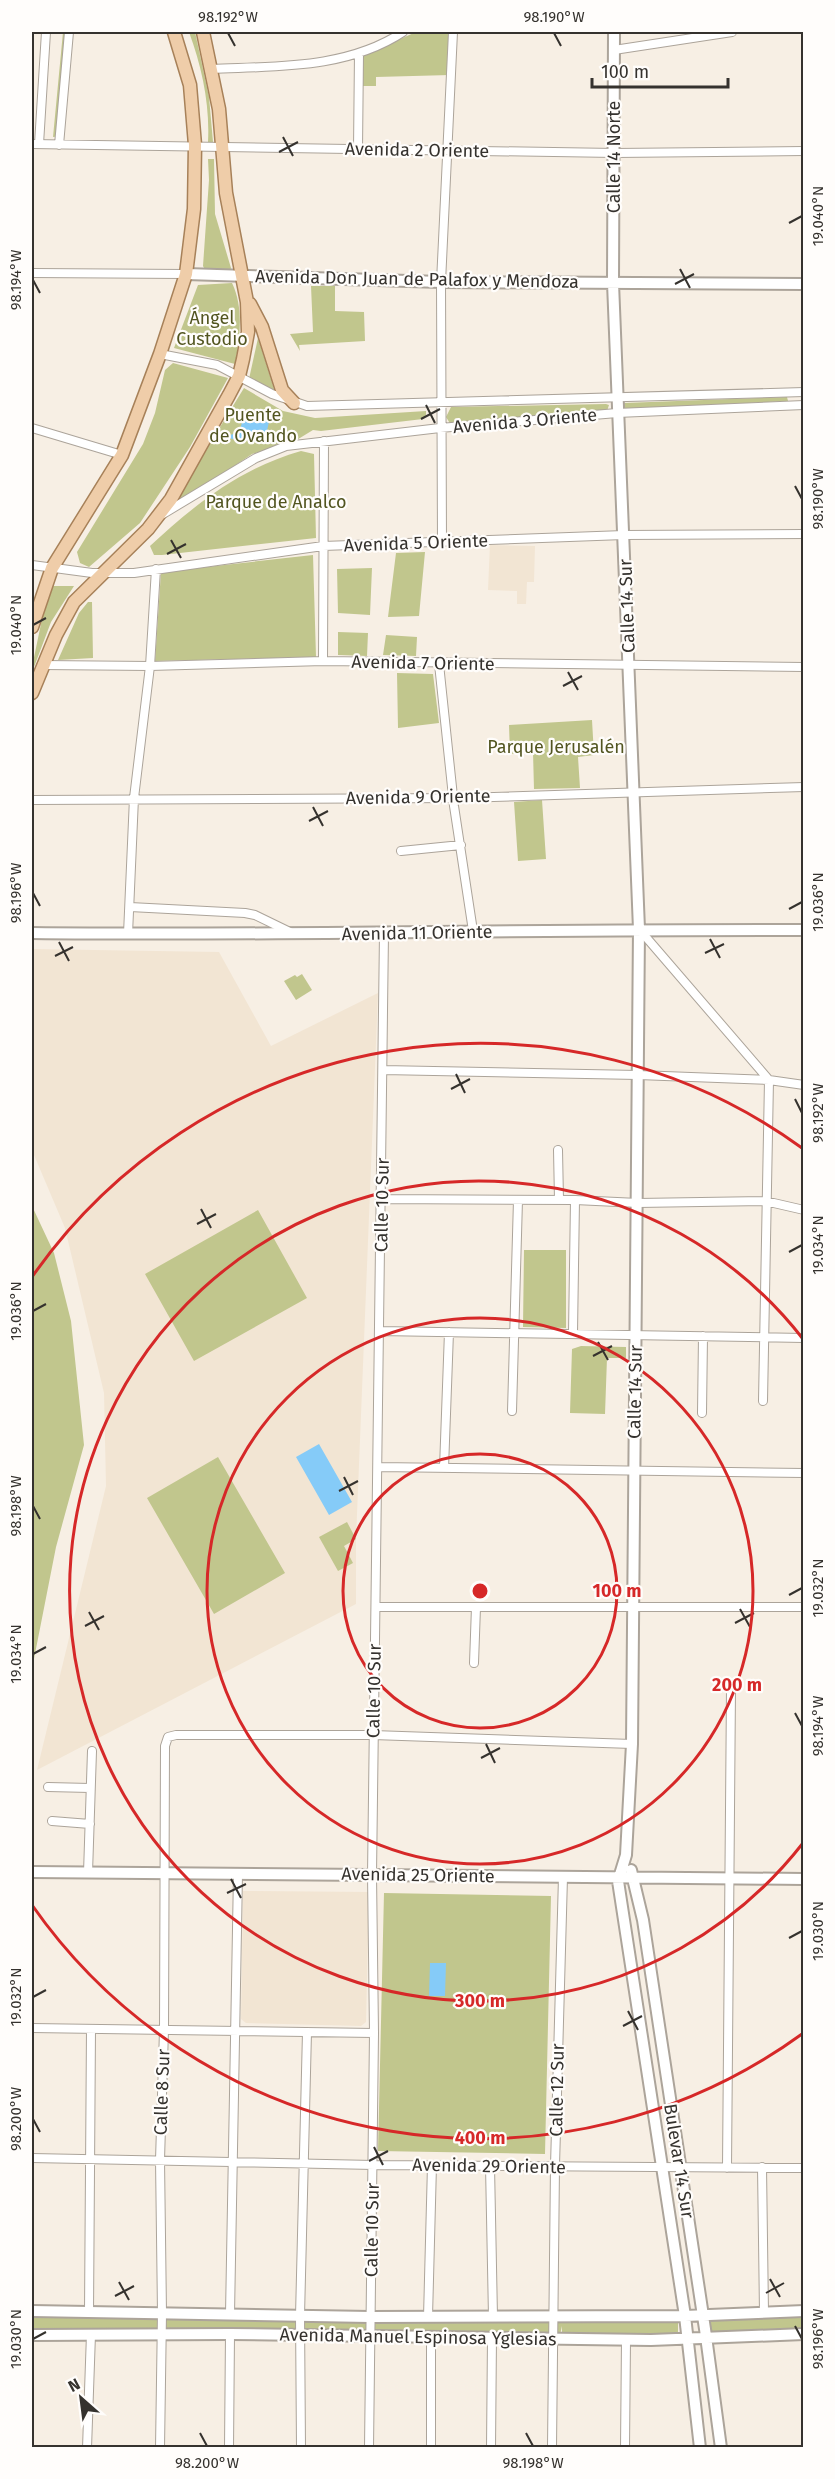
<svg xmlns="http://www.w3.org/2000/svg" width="835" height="2479" viewBox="0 0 835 2479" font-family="'Fira Sans',sans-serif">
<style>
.built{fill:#f2e5d3}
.green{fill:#c1c68d}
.water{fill:#85cbf8}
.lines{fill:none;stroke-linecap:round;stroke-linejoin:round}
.street-casing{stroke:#aca49a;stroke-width:10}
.secondary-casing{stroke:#aca49a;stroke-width:14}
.primary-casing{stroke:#a78159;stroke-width:15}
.street{stroke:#fff;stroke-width:8}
.secondary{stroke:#fff;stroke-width:10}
.primary{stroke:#efcda9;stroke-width:12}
.ticks{fill:none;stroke:#35322e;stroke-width:2}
.ring{fill:none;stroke:#d62828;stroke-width:3}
.labels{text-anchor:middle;stroke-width:4.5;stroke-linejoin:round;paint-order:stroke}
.street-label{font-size:18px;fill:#35322e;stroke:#fffdfb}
.park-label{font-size:18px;fill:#525520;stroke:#fffdfb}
.centre{fill:#d62828;stroke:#fffdfb;stroke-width:3}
.ring-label{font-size:18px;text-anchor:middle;font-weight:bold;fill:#d62828;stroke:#fffdfb;stroke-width:4.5;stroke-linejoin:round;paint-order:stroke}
.neatline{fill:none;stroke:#35322e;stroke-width:2}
.ticks-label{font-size:15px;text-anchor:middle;fill:#35322e}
</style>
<rect width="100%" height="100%" fill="#f7efe4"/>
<path class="built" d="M490 545 535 546 534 582H527L526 604H517V591L488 590Z
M32 949 219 952 271 1046 378 993 356 1539V1604L37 1770 106 1486 104 1393 65 1228 34 1155Z
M243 1891 369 1892 366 2022 361 2026 246 2023 241 2019Z"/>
<path class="green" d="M63 32H73L63 133 62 136 53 137Z
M189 32H195L209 97 213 142H208C210 105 202 67 189 32Z
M416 32H451L450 75 376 77V86H359L360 57Z
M208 159H214L215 214 231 268 229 272 205 270 203 266 209 180Z
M232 283C244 308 240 338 235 364L174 348 198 285Z
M311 286H335V311L364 312 365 341 299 345 300 351 290 334 313 332Z
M258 338 274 389 272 390 249 379Z
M173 363 228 378 190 447 140 523 89 567 80 563 77 552 143 444 155 413 165 370Z
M244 388 283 411 315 418 426 411V415L423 419 321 431 313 430 295 441 252 454 190 496 172 505Z
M787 397 788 401 624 409V403Z
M606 404 609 405 607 411 451 425 446 417 451 407Z
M301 451 314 454 316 538 162 555H154L150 546C194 505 241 468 301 451Z
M425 552 419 616 388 617 396 553Z
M313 555 316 657 155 661 161 572Z
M372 568 370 615 338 613 337 569Z
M53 586H74L51 622 34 667H32L42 619Z
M88 602H92L93 658 58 660 79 613Z
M338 632 368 633 367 656 338 655Z
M386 635 417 637 416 656 383 655Z
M397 673 433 674 439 723 398 728Z
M592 720 594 755 578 757 580 788 534 789 533 752 510 754 509 725Z
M542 800 546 859 518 861 514 802Z
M302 974 312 990 296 1000 284 981 295 975 297 977Z
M32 1206 54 1253 71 1321 84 1445 56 1547 32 1669Z
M258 1210 307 1298 194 1361 145 1274Z
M524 1250H566V1328L523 1327Z
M581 1346 626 1347V1358H607L605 1414 570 1413 572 1349Z
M218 1457 285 1573 214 1614 147 1498Z
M347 1522 356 1539 344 1546 353 1563 338 1571 319 1537Z
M384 1893 551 1896 545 2154 378 2151Z
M803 2313V2334L710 2340 706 2319Z
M32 2315H158V2332L32 2333Z
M165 2315 678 2320V2336H562V2326L560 2335 165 2332Z"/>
<path class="water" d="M244 413H271L266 435 236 440 226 437 240 431Z
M319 1444 352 1502 329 1515 296 1457Z
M430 1963H446L445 1996H429Z"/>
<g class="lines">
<defs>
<path id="street" d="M614 50 732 32
M212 69C277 66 347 69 403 32
M32 144 615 153 804 151
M39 144 46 32
M59 145 69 32
M358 149 359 53
M32 273 186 274
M160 354 217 365 272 394 307 406 804 392
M32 428 122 455
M163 514 256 458 286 446 440 428 617 413 804 405
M442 543 441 282 453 32
M32 565 92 573H134L323 546 624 535 804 534
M323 661 324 441
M439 664 454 806 473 931
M42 665 150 666 323 661 804 667
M32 800 461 798 804 787
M401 851 461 845
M130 907 245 913 255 915 290 932
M639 929 769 1080 763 1401
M128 934 134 798 150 666 156 569
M383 1070 638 1075 769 1080 804 1085
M558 1150 559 1200
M382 1199 575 1200 638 1203 765 1201 804 1210
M380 1331 804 1338
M573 1333 575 1200
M512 1411 518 1200
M702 1413 703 1336
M379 1467 804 1473
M444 1468 449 1332
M377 1607H804
M474 1663 476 1607
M48 1787 90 1788
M52 1821 90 1824
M88 1873 92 1751
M32 2028 374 2033
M32 2158 374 2165 804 2168
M490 2166 493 2317
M762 2167 764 2313
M727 2168 731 1689
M89 2312 91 2029
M230 2314 238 1874
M428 2317 432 2165
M431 2337V2448
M87 2448 91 2334
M160 2448 162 2313 160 2160 164 2030 165 1746 168 1737 176 1735H373L632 1744
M229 2448 230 2334
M301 2448 300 2316 307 2032
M369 2448 374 2033 372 1875 384 933
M491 2448 492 2337
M552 2448 555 2166 563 1877
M625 2448 626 2340"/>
<path id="secondary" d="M614 32 613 283 639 929 632 1744 626 1855 618 1881 685 2316 700 2448
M186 274 441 282 804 284
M32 933C289 936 546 929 804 930
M631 1870 643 1920 705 2329 721 2448
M32 1872 804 1879
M32 2311 370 2317 685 2316 804 2311
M32 2335 230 2334 651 2340 804 2334"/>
<path id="primary" d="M250 304 262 327 282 390 294 403
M32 627 52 568 122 455 160 354 186 274 194 209 195 145 190 85 174 32
M32 693 56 635 74 602 148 529 171 499 229 395 239 376 243 359 248 332 247 302 226 193 219 109 203 32"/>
</defs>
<use href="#street" class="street-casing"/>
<use href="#secondary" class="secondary-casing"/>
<use href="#primary" class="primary-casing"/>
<use href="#street" class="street"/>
<use href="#secondary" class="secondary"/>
<use href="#primary" class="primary"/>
</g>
<path class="ticks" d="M228 33 235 46M554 33 561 46M283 137 293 156M279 152 298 142M789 223 802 216M680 269 690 288M33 280 40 293M675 284 694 274M426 405 435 423M421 419 440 409M795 486 802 499M171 540 181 558M167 554 186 544M33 625 46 618M568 672 578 690M563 686 582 676M313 807 323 826M309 821 328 811M33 893 40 906M789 909 802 902M710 939 720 958M59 942 69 961M705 953 724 944M55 956 73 947M456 1074 465 1093M451 1089 470 1079M795 1099 802 1113M201 1209 211 1228M197 1224 216 1214M789 1252 802 1245M33 1311 46 1304M598 1342 608 1360M593 1356 612 1346M344 1477 353 1495M339 1491 358 1481M33 1506 40 1519M789 1595 802 1588M740 1609 750 1627M89 1612 99 1630M735 1623 754 1613M85 1626 104 1616M33 1654 46 1647M795 1713 802 1726M486 1744 495 1763M481 1758 500 1748M231 1879 241 1898M227 1893 246 1884M789 1938 802 1931M33 1997 46 1990M628 2011 638 2030M623 2026 642 2016M33 2119 40 2132M374 2147 383 2165M369 2161 388 2151M770 2279 780 2297M119 2282 129 2300M766 2293 784 2283M115 2296 134 2286M795 2326 802 2339M33 2339 46 2332M200 2433 207 2446M526 2433 533 2446"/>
<g class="ring">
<circle cx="480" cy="1591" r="137"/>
<circle cx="480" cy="1591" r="273"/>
<path d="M803 1843A410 410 0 1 1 803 1339"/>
<path d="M802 2034A547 547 0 0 1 32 1905M32 1277A547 547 0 0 1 802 1148"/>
</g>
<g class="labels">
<g class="street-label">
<text transform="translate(417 150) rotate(1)" y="6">Avenida 2 Oriente</text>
<text transform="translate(614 157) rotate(-90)" y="6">Calle 14 Norte</text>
<text transform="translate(417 279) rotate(1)" y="6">Avenida Don Juan de Palafox y Mendoza</text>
<text transform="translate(525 421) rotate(-5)" y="6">Avenida 3 Oriente</text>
<text transform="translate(416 543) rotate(-2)" y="6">Avenida 5 Oriente</text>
<text transform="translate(627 606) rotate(-92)" y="6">Calle 14 Sur</text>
<text transform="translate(423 663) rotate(1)" y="6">Avenida 7 Oriente</text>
<text transform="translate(418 797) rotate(-1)" y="6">Avenida 9 Oriente</text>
<text transform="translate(417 933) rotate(-1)" y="6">Avenida 11 Oriente</text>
<text transform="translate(382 1205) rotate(-89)" y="6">Calle 10 Sur</text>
<text transform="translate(635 1392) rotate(-89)" y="6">Calle 14 Sur</text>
<text transform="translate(374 1691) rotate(-89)" y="6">Calle 10 Sur</text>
<text transform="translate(418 1875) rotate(1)" y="6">Avenida 25 Oriente</text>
<text transform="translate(557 2090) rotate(-89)" y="6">Calle 12 Sur</text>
<text transform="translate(162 2092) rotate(-88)" y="6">Calle 8 Sur</text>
<text transform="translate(679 2161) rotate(81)" y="6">Bulevar 14 Sur</text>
<text transform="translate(489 2166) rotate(1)" y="6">Avenida 29 Oriente</text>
<text transform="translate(372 2230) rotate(-89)" y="6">Calle 10 Sur</text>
<text transform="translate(418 2337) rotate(1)" y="6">Avenida Manuel Espinosa Yglesias</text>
</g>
<g class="park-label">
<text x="212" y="324">Ángel<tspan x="212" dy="21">Custodio</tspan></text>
<text x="253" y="421">Puente<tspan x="253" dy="21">de Ovando</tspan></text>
<text x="276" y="508">Parque de Analco</text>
<text x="556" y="753">Parque Jerusalén</text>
</g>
</g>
<circle cx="480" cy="1591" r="9" class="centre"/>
<g class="ring-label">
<text x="617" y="1597">100 m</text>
<text x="737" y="1691">200 m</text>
<text x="480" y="2007">300 m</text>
<text x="480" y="2144">400 m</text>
</g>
<rect width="835" height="2479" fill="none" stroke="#fffdfb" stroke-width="66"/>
<g transform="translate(81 2398) rotate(332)" stroke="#fffdfb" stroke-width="4.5" paint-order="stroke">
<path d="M0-4.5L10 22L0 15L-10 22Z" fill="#35322e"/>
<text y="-9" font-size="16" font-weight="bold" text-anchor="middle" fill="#35322e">N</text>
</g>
<path d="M592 78v9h136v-9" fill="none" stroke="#35322e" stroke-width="3"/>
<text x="601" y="78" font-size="18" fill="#35322e" stroke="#fffdfb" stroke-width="4.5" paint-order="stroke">100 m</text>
<rect x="33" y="33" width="769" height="2413" class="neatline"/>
<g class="ticks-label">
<text x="228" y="22">98.192°W</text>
<text x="554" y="22">98.190°W</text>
<text transform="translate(818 216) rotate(-90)" y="5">19.040°N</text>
<text transform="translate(16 280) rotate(-90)" y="5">98.194°W</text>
<text transform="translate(818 499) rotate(-90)" y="5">98.190°W</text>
<text transform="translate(16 625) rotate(-90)" y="5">19.040°N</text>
<text transform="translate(16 893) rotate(-90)" y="5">98.196°W</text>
<text transform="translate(818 902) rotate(-90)" y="5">19.036°N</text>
<text transform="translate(818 1113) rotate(-90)" y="5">98.192°W</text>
<text transform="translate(818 1245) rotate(-90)" y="5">19.034°N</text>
<text transform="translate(16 1311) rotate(-90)" y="5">19.036°N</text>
<text transform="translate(16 1506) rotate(-90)" y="5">98.198°W</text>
<text transform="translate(818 1588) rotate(-90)" y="5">19.032°N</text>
<text transform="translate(16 1654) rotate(-90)" y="5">19.034°N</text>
<text transform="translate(818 1726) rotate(-90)" y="5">98.194°W</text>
<text transform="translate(818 1931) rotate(-90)" y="5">19.030°N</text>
<text transform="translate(16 1997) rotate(-90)" y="5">19.032°N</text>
<text transform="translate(16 2119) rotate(-90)" y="5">98.200°W</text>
<text transform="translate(818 2339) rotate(-90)" y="5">98.196°W</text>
<text transform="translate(16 2339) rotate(-90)" y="5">19.030°N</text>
<text x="207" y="2468">98.200°W</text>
<text x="533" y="2468">98.198°W</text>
</g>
</svg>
